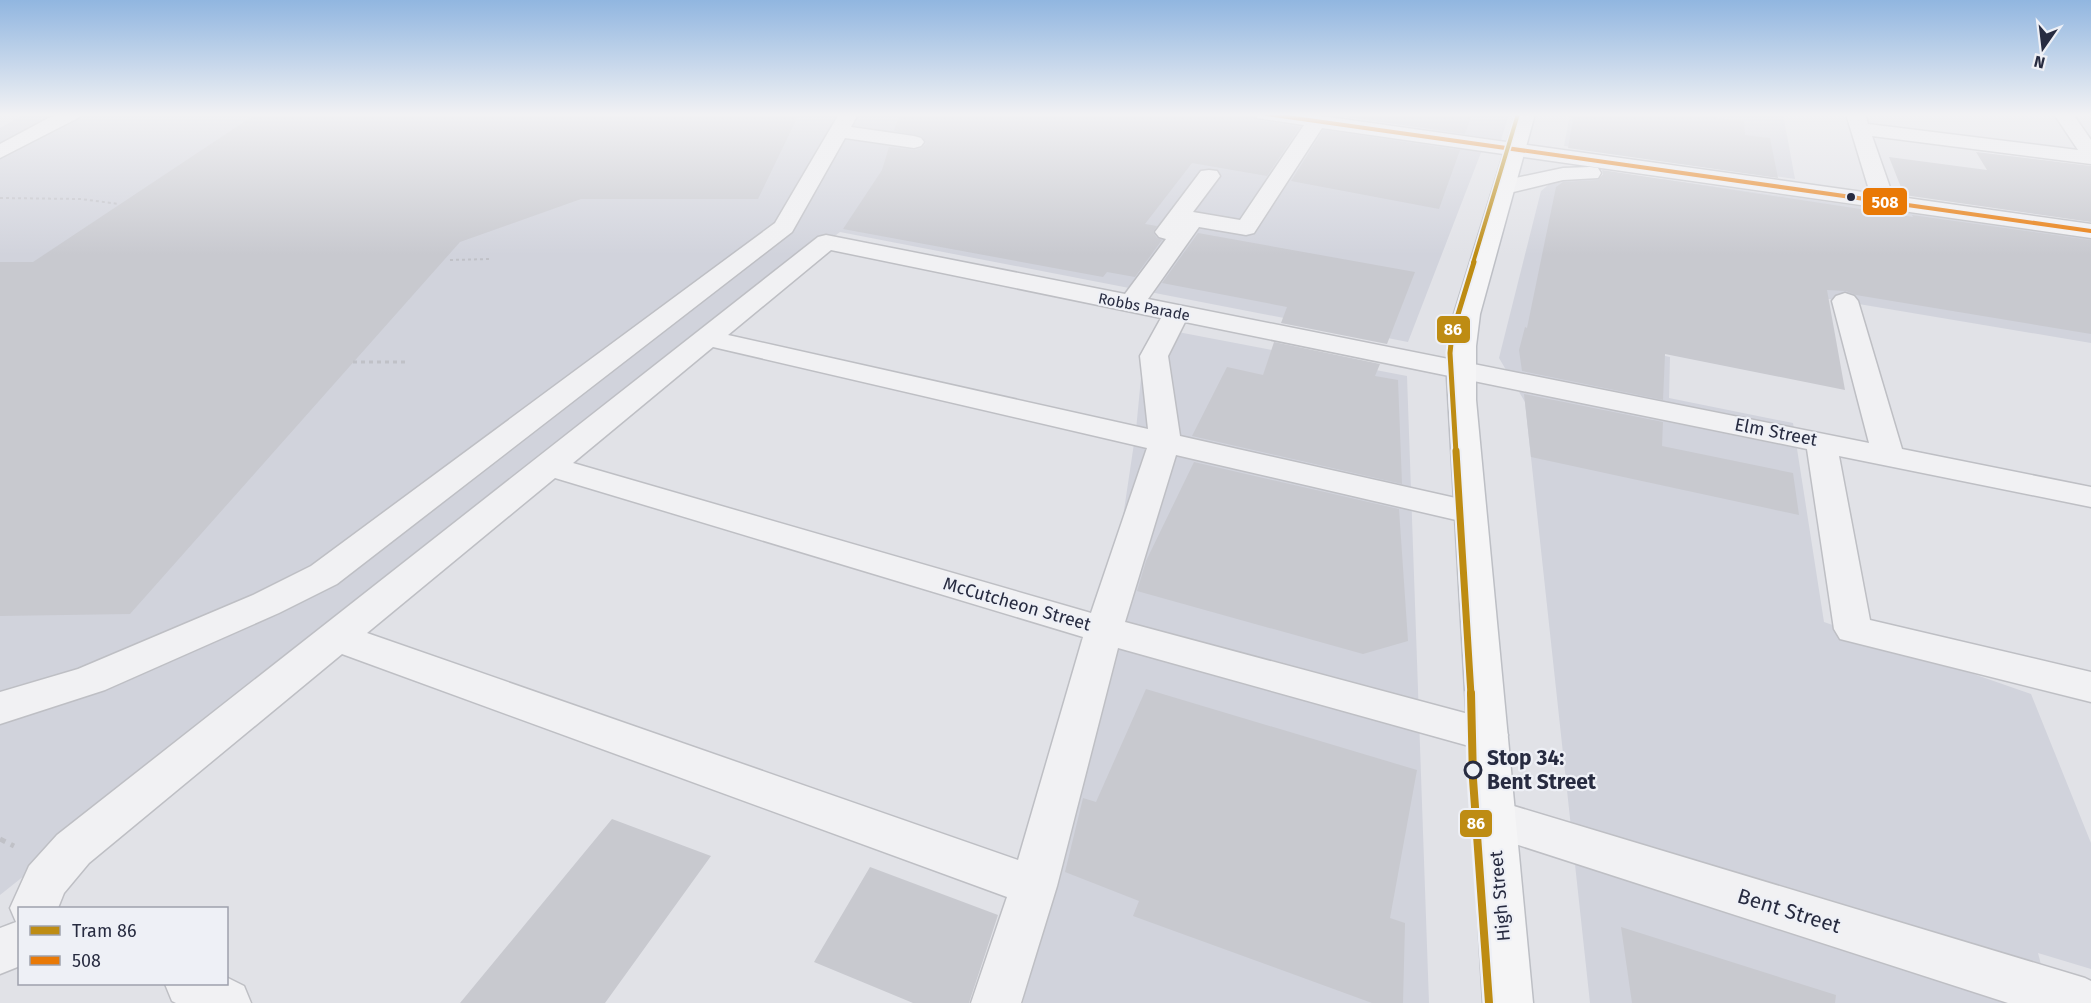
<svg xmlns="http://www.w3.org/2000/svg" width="2091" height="1003" viewBox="0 0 2091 1003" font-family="'Fira Sans',sans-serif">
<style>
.built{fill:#d1d3dc}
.building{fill:#c8c9cf}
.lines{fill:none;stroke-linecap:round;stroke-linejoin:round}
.minor-casing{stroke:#bebfc4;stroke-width:3}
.major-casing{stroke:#bdbfc5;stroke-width:3}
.path-far2{stroke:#c0c1c7;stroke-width:2;stroke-dasharray:3 3;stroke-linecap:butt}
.path-far1{stroke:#c0c1c7;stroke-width:3;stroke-dasharray:4 4;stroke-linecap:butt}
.path{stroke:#c0c1c7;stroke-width:5;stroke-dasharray:6 6;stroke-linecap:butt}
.minor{fill:#f1f1f3;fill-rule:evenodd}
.major{fill:#f5f5f6;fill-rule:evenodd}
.bus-1-casing{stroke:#eef0f6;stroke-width:7}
.bus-1{stroke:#e97906;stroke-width:4}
.tram-1-far3-casing{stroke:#eef0f6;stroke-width:7}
.tram-1-far2-casing{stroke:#eef0f6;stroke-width:9}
.tram-1-far1-casing{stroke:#eef0f6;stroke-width:11}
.tram-1-casing{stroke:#eef0f6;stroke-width:13}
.tram-1-far3{stroke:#be8c13;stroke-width:4}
.tram-1-far2{stroke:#be8c13;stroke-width:5}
.tram-1-far1{stroke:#be8c13;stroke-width:7}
.tram-1{stroke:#be8c13;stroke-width:8}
.bus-dot{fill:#272b40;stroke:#eef0f6;stroke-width:2}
.stop-dot{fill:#eef0f6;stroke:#272b40;stroke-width:3}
.labels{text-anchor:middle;stroke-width:4.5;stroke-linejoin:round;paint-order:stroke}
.far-street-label{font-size:15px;fill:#272b40;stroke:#eef0f6}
.street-label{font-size:18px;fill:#272b40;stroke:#eef0f6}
.near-stop-label{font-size:21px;font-weight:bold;fill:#272b40;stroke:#eef0f6;text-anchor:start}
.near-street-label{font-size:21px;fill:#272b40;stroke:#eef0f6}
.line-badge{stroke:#eef0f6;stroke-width:2}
.badge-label{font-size:16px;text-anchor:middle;font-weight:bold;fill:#fff}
</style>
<rect width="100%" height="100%" fill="#e1e2e7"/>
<path class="built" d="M25 114H1228L1482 150 1408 342 840 232 703 335 0 895V128Z
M1327 114H1509L1501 140Z
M1570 114H1783L1795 179 1564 146Z
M1575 177 1663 179 2091 239V343L1829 299 1603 343 1670 357 1669 398 1793 423 1824 622 2031 694 2091 843V969L2038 953 2051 1003H1590L1525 402 1499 358 1541 191 1553 181Z
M1157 328 1407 376 1429 1003H1023L1031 916 1117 557 1136 430 1143 357Z"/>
<path class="building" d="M256 114H799L758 199H581L460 242 130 614 0 616V262H33Z
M900 114H1253L1257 120 1300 127 1267 176 1192 163 1145 224 1157 226 1153 232 1157 238 1162 240 1135 277 1107 272 1103 277 843 229 882 170 889 147 915 150 922 148 926 143 922 136 894 131Z
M1326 114H1472L1465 134Z
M1574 114H1718V118L1744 121 1745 135 1770 138 1778 178 1568 148Z
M1323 130 1460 150 1439 209 1291 181Z
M1976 152 2091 166V222L1904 195 1889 157 1987 170Z
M1602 170 1913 217 1912 215 2091 240V334L1856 295 1846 291 1827 290 1845 390 1665 354 1663 400 1522 371 1519 350 1525 327 1527 328 1556 187 1563 182 1598 180 1603 174Z
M1198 233 1415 272 1387 344 1281 323 1287 307 1162 283Z
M1274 342 1380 364 1375 376 1398 380 1402 484 1192 436 1227 367 1263 375Z
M1524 394 1663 422 1662 446 1793 473 1799 515 1531 457Z
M1194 462 1399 509 1408 641 1363 654 1137 591 1146 561Z
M1146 689 1417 770 1390 918 1405 923 1403 1003H1372L1133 916 1139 901 1065 872 1083 798 1096 802Z
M612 819 711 856 605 1003H460Z
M870 867 998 915 969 1003H913L814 962Z
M1621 927 1836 995 1835 1003H1632Z"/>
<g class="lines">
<defs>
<path id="minor" d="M56 114H80L78 118 0 158V144Z
M839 114H858L851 127 914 136 921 138 924 142 921 146 914 148 845 138 792 232 337 584 279 613 105 690 0 724V692L78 669 253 595 311 566 775 223Z
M1255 114H1307L1870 193 1846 114H1865L1868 124 2078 150 2054 114H2073L2091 140V164L1872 136 1893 196 2091 224V238L1322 128 1254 233 1246 235 1199 227 1148 299 1869 443 1832 301 1836 296 1845 293 1854 296 1858 301 1902 449 2091 487V507L1839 456 1870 620 2091 672V702L1840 639 1834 629 1807 449 1185 322 1168 356 1180 436 1469 501 1481 504 1486 512 1481 520 1469 523 1176 455 1125 622 1502 723 1508 735 1502 747 1487 751 1118 648 1057 886 1021 1003H971L1007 897 342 654 89 863 64 893 58 908H20V966L0 974V928L16 922 10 908 29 866 57 835 818 237 826 235 1125 294 1166 239 1159 237 1155 232 1201 171 1209 170 1217 171 1220 176 1193 212 1240 220 1304 125 1257 118ZM831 250 1161 318 1140 356 1148 429 728 335ZM713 347 1147 448 1091 613 573 463ZM555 478 1083 637 1018 860 367 633Z
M1590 167 1598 168 1601 173 1598 178 1563 180 1505 194 1497 192 1494 187 1497 182 1563 168Z
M1494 800 2085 978 2091 981V1003H2008L1478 832 1472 819 1478 806Z
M226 977 244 986 251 1003H176L172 1001 165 984H226Z"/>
<path id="major" d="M1516 114H1535L1480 314 1476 346V400L1533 1003H1483L1447 378 1454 314Z"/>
</defs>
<use href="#minor" class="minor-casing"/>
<use href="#major" class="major-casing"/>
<path class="path-far2" d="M0 198 81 199 119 204
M450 260 491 259"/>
<path class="path-far1" d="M353 362H408"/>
<path class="path" d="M0 839 14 846"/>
<use href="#minor" class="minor"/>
<use href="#major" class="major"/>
<defs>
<path id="bus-1" d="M1266 114 2091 231"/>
</defs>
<use href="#bus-1" class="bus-1-casing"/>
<use href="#bus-1" class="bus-1"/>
<defs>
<path id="tram-1-far3" d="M1473 263 1518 114"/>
<path id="tram-1-far2" d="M1456 453 1450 353 1452 334 1474 262"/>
<path id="tram-1-far1" d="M1456 451 1471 695"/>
<path id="tram-1" d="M1471 693 1473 779 1489 1003"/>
</defs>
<use href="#tram-1-far3" class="tram-1-far3-casing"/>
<use href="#tram-1-far2" class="tram-1-far2-casing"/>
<use href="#tram-1-far1" class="tram-1-far1-casing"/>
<use href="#tram-1" class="tram-1-casing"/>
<use href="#tram-1-far3" class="tram-1-far3"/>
<use href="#tram-1-far2" class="tram-1-far2"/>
<use href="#tram-1-far1" class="tram-1-far1"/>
<use href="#tram-1" class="tram-1"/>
</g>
<linearGradient id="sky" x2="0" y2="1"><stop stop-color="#91b6e0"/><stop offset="0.45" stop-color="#f2f2f4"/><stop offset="1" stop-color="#f2f2f4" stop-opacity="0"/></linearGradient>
<rect width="2091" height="255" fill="url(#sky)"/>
<circle class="bus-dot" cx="1851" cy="197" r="5"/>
<circle class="stop-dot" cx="1473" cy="770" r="8"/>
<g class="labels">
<g class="far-street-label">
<text transform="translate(1144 307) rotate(11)" y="5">Robbs Parade</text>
</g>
<g class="street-label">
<text transform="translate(1776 432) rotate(11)" y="6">Elm Street</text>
<text transform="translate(1017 604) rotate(16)" y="6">McCutcheon Street</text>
<text transform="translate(1500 896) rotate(-95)" y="6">High Street</text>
</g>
<g class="near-stop-label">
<text x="1487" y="765">Stop 34:<tspan x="1487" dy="24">Bent Street</tspan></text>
</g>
<g class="near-street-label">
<text transform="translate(1789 911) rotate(17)" y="7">Bent Street</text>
</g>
</g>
<g class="line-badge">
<rect x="1862" y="187" width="46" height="29" rx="6" fill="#e97906"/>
<rect x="1436" y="315" width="35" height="29" rx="6" fill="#be8c13"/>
<rect x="1459" y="809" width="34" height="29" rx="6" fill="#be8c13"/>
</g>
<g class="badge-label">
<text x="1885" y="208">508</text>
<text x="1453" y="335">86</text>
<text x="1476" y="829">86</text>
</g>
<rect x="18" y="907" width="210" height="78" fill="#eef0f6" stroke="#9ea1ad" stroke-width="1.5"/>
<rect x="30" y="926" width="30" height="9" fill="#be8c13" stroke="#9ea1ad" stroke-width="1.5"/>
<text x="72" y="937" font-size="18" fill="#272b40">Tram 86</text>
<rect x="30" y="956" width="30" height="9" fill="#e97906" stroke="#9ea1ad" stroke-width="1.5"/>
<text x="72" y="967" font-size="18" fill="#272b40">508</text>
<g transform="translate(2043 48) rotate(194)" stroke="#eef0f6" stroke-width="4.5" paint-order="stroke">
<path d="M0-4.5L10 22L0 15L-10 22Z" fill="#272b40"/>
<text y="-9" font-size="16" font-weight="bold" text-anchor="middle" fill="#272b40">N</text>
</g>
</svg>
